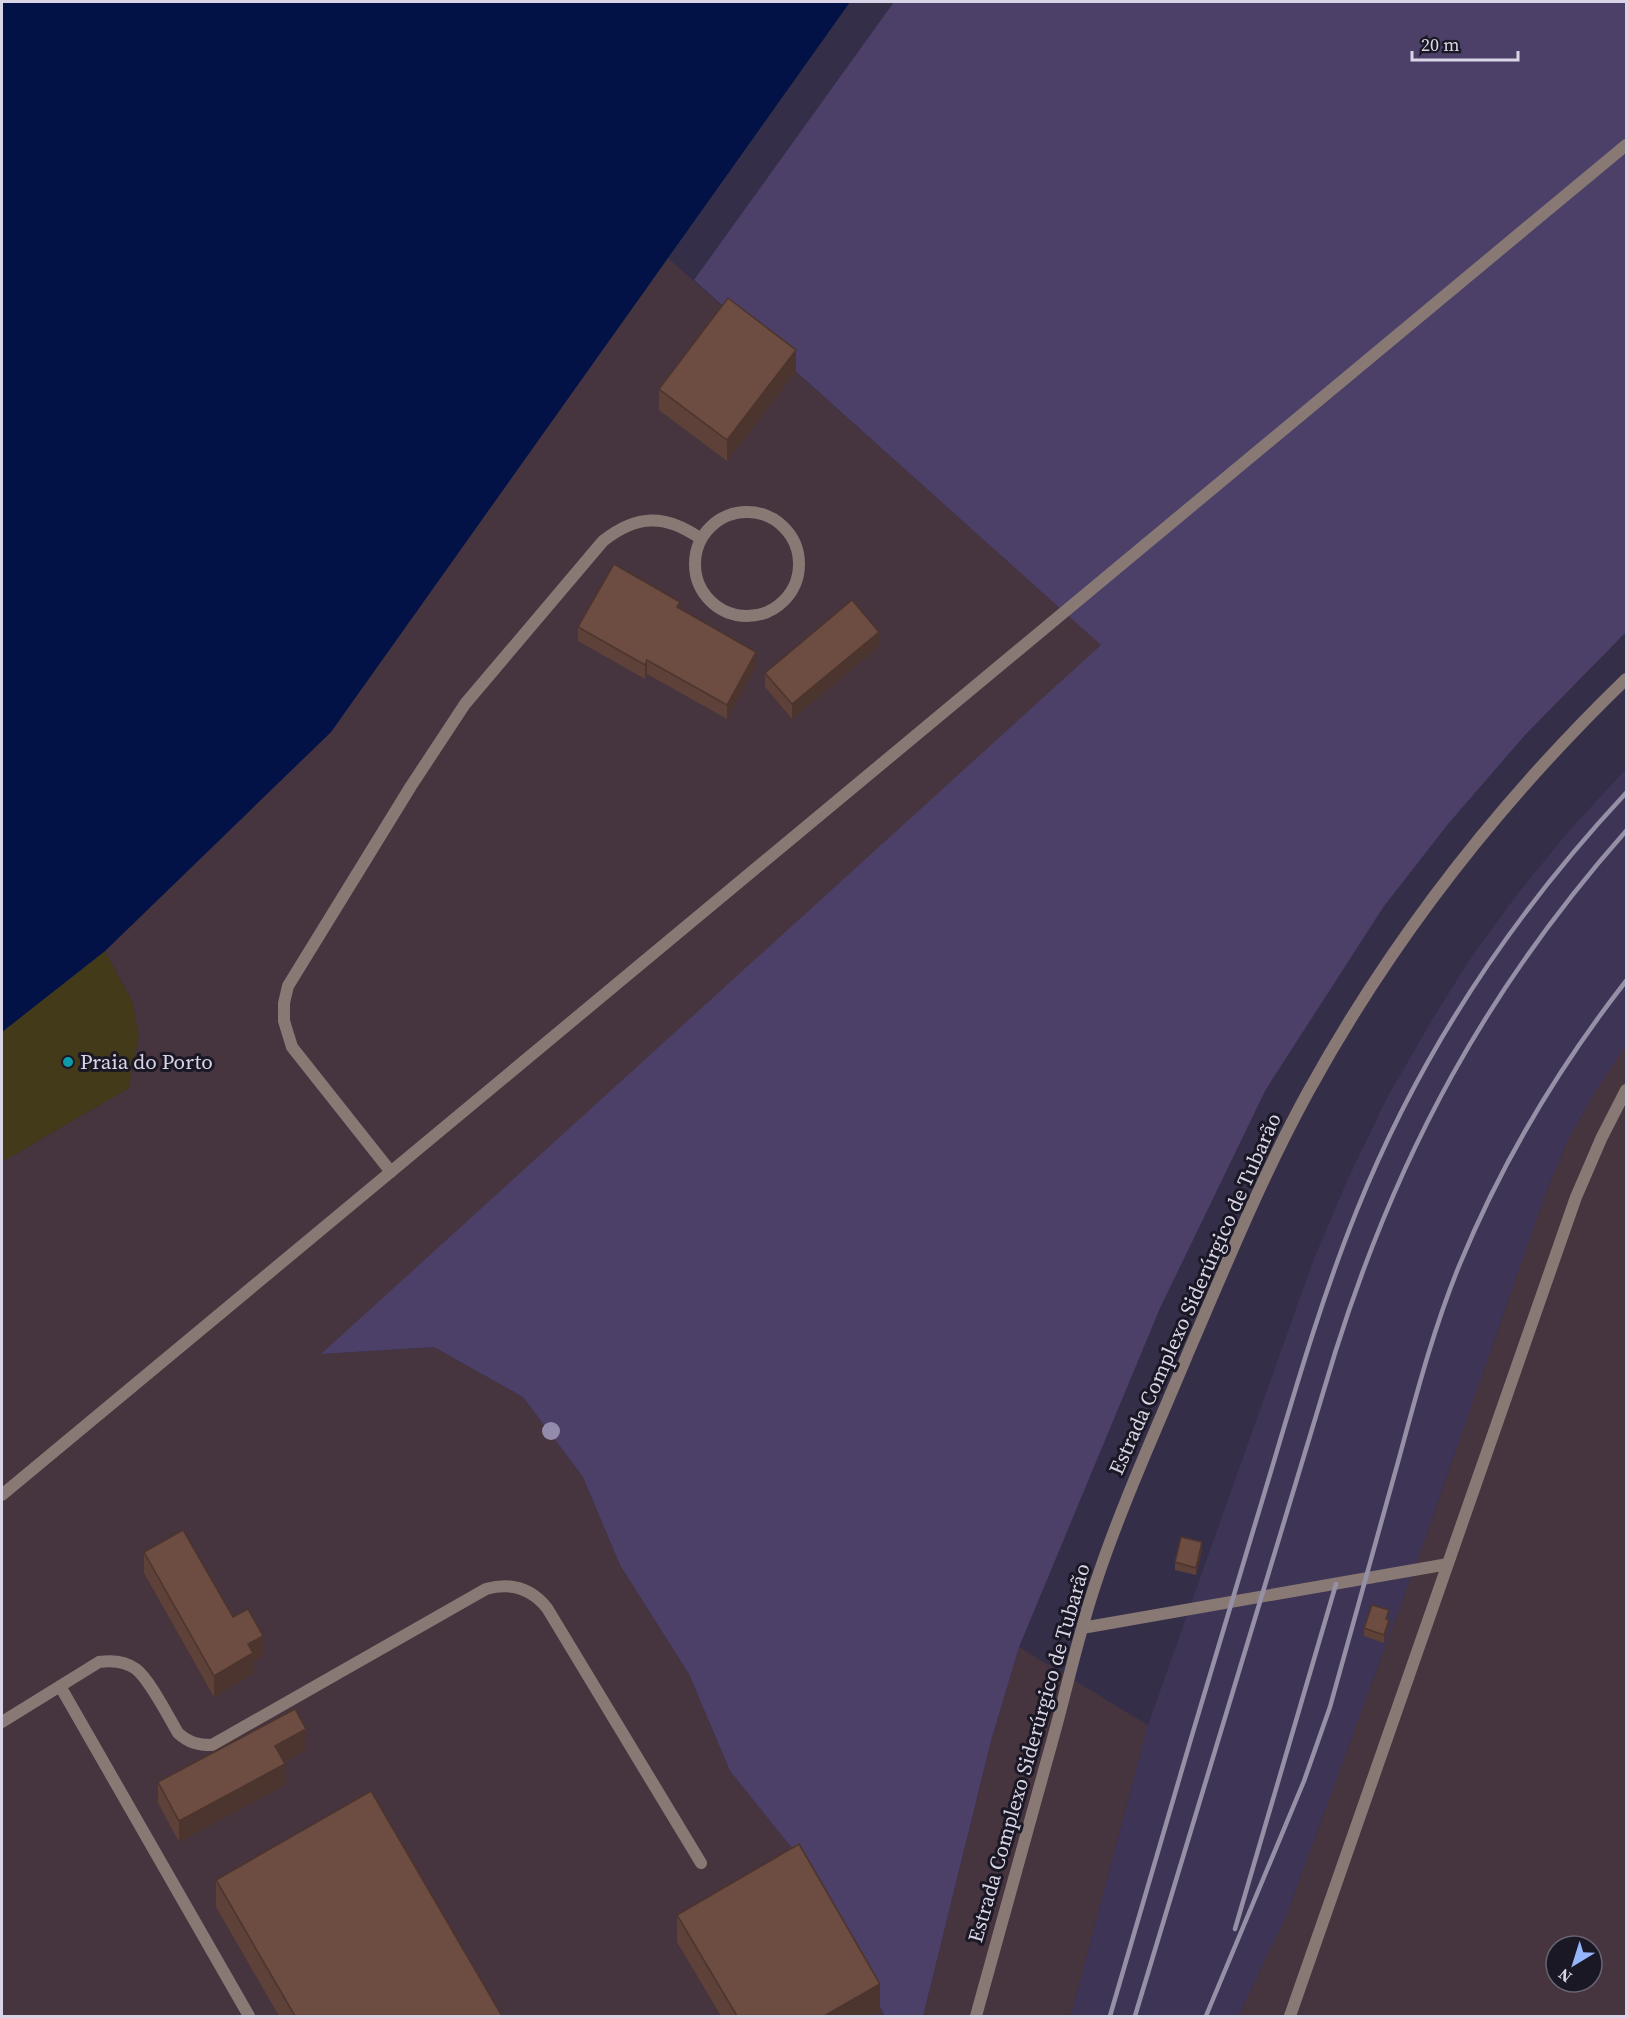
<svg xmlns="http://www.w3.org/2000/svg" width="1628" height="2018" viewBox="0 0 1628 2018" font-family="'Source Serif 4',serif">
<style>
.industrial{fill:#46343e;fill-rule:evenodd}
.built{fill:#3e3556}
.green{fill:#4c4069}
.sand{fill:#433a1a}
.water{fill:#021246}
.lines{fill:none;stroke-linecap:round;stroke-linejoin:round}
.service{stroke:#897974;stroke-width:12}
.rail{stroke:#9590a6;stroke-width:4.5}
.tree{fill:#938bab}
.wall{fill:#5e4138}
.shaded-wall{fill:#4c352e}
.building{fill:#6d4c41;stroke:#4c352e;stroke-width:1.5}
.culture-dot{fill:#0f9aa8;stroke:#1b1825;stroke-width:2}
.labels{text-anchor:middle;stroke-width:6;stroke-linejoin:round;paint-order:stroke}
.poi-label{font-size:21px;fill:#d9d5e7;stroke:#1b1825;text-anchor:start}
.street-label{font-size:21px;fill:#d9d5e7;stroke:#1b1825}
</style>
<rect width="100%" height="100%" fill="#352e49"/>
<path class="industrial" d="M668 258 1102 645 322 1354 434 1347 523 1397 583 1477 620 1565 689 1674 730 1771 800 1858 885 2016H2V1162L129 1088 139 1035 132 1001 105 951 331 732Z
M1626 1045V2016H1238L1286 1916 1423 1544 1546 1192 1568 1140 1596 1090ZM1556 1946H1592V1982H1556Z
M1019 1647 1148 1725 1071 2016H923L991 1741Z"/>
<path class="built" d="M1626 769V1045L1596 1090 1568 1140 1546 1192 1423 1544 1286 1916 1238 2016H1071L1148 1725 1313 1261 1348 1179 1387 1098 1432 1020 1473 955 1519 892 1568 832Z"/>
<path class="green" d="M894 2H1626V632L1525 735 1448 824 1384 906 1266 1089 1160 1308 1019 1647 991 1741 923 2016H885L800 1858 730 1771 689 1674 620 1565 583 1477 523 1397 434 1347 321 1354 1101 645 694 280Z"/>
<path class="sand" d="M105 951 132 1001 139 1035 129 1088 2 1162V1032Z"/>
<path class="water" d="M2 2H850L331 732 105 951 2 1032Z"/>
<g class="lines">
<path class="service" d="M695 564a52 52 0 1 1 104 0a52 52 0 1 1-104 0Z
M391 1172 292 1047 284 1021V1003L288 986 411 786 465 704 603 541C637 514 666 514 701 539
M2 1495 1626 145
M1082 1628 1448 1564
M60 1686 249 2016
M2 1722 99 1662C112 1660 125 1661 136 1669 150 1680 168 1716 178 1733 189 1743 198 1745 212 1745L486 1589C511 1582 531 1588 547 1608L701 1863
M976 2016C1002 1921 1028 1826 1055 1731 1068 1683 1079 1633 1095 1585 1121 1506 1156 1430 1188 1353 1226 1265 1262 1176 1308 1092 1392 939 1501 800 1626 679
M1290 2016 1576 1197 1601 1139 1626 1090"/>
<path class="rail" d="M1235 1929 1336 1584
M1110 2016C1157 1855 1204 1692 1253 1531 1286 1423 1315 1314 1357 1210 1419 1055 1513 914 1626 793
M1135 2016 1335 1353C1398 1152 1487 988 1626 831
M1206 2016 1304 1781 1330 1707C1353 1625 1375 1543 1398 1462 1416 1396 1433 1330 1459 1266 1501 1164 1558 1068 1626 981"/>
</g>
<circle class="tree" cx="551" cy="1431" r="9"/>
<path class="wall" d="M796 371 727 461 659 410V389Z
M680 609 756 666 727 719 647 674 645 679 578 641V627Z
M879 646 792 719 765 687V673Z
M1202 1549 1196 1575 1175 1570V1562Z
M144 1552 233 1617 263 1656 253 1662V1674L214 1697 144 1573Z
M1389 1618 1388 1620 1389 1627 1384 1643 1364 1636V1628Z
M306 1750 284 1762 285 1785 179 1842 158 1803V1782Z
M216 1880 502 2016H279L216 1907Z
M677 1915 880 2011 871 2016H721L677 1942Z"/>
<path class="shaded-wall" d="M796 350V371L727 461V440Z
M879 632V646L792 719V704Z
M756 652V666L727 719V705Z
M647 660V674L645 679V665Z
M1202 1542V1549L1196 1575V1568Z
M1389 1620V1627L1384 1643V1635Z
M263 1636V1656L253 1662V1674L214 1697V1676L248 1644Z
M306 1729V1750L275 1767V1746Z
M285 1764V1785L179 1842V1821Z
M880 1984V2011L871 2016H824Z"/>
<path class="building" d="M728 298 796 350 727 440 659 389Z
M614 564 680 602 677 607 756 652 727 705 647 660 645 665 578 627Z
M852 600 879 632 792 704 765 673Z
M183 1530 233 1617 248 1609 263 1636 248 1644 253 1653 214 1676 144 1552Z
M1181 1537 1202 1542 1196 1568 1175 1562Z
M1372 1605 1389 1610 1386 1619 1389 1620 1384 1635 1364 1628Z
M295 1709 306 1729 275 1746 285 1764 179 1821 158 1782Z
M371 1791 502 2016H295L216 1880Z
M799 1844 880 1984 824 2016H737L677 1915Z"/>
<circle class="culture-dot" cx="68" cy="1062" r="6"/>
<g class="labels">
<g class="poi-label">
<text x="80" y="1069">Praia do Porto</text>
</g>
<g class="street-label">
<text transform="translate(1195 1294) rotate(-66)" y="7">Estrada Complexo Siderúrgico de Tubarão</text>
<text transform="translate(1029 1753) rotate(-74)" y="7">Estrada Complexo Siderúrgico de Tubarão</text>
</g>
</g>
<rect width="1628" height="2018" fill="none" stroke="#d9d5e7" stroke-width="6"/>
<g transform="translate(1574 1964) rotate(218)"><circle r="28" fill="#1b1825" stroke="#676473" stroke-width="1.5"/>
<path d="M0-4.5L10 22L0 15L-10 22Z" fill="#95b6fd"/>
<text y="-9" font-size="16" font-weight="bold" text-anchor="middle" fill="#d9d5e7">N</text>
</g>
<path d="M1412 51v9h106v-9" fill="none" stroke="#d9d5e7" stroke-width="3"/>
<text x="1421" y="51" font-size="18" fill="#d9d5e7" stroke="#1b1825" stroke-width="4.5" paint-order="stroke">20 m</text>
</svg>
